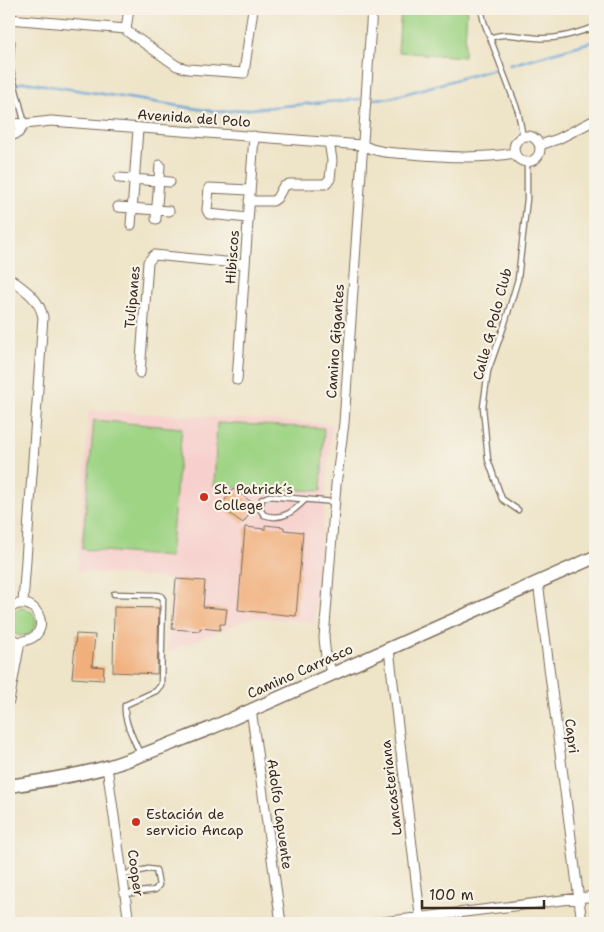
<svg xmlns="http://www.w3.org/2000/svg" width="604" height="932" viewBox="0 0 604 932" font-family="'Shantell Sans',sans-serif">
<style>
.built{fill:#f7d0cd}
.green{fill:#9fd485;stroke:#6d7f52}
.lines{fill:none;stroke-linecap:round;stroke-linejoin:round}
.stream{stroke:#64a3d6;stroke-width:2.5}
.building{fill:#f1af7c}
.service-casing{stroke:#7a6b5a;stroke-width:7}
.minor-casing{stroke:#7a6b5a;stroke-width:11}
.secondary-casing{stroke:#7a6b5a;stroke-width:15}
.service{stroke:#fff;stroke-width:4.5}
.minor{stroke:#fff;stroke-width:9}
.secondary{stroke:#fff;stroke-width:12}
.poi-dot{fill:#c8321e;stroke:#f7f3e8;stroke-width:2}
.labels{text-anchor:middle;stroke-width:4.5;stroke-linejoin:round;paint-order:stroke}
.street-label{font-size:14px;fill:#3b2a1e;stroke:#f7f3e8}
.poi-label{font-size:14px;fill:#3b2a1e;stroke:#f7f3e8;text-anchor:start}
</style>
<rect width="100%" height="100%" fill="#f7f3e8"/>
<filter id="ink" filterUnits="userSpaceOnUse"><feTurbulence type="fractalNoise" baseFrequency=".02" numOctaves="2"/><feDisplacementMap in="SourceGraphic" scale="10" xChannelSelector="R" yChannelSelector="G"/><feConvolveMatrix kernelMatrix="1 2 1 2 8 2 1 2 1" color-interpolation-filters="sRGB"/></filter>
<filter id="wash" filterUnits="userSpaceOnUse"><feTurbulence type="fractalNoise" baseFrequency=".0096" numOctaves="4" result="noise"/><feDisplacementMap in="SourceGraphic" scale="20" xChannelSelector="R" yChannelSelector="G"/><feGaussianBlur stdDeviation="1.12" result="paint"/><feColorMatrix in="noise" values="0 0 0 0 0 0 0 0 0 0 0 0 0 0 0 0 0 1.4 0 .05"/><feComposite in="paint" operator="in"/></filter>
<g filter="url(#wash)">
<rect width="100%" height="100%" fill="#eee4c8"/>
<path class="built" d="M89 410 332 424 314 622 254 617 167 652 172 579 78 571Z"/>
<path class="green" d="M401 9H467L464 57 398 52Z
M94 420 182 428 170 557 82 549Z
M217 423 324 428 321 491 214 486Z
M8 622a14 14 0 1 1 28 0a14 14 0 1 1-28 0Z"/>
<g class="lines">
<path class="stream" d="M510 65 595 41
M9 86 25 82 218 112 360 99
M372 99 390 98 494 69"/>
</g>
<g id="blocks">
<path class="building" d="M233 489 256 505 243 523 220 507Z
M265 525 284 527V530L303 532 296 616 238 610 245 527 265 529Z
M176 579 205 581 203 607 227 609 225 624H220V630L200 628V631L172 629Z
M114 607 159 608 157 674 113 672Z
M76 634 95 635 92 666 104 667 103 680 72 678Z"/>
</g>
</g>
<g filter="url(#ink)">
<use href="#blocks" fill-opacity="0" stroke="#7a6b5a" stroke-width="1"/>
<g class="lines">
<defs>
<path id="service" d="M481 9 484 22 518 111 523 137
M490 38C507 31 520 37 537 38 558 40 576 33 595 27
M12 42 10 67 25 124
M305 500C293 512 282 521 264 515L260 509 262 499 269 496 334 502
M518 510 502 499 488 460 483 407 488 371 504 326 518 279 527 199V162
M114 594 157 595 161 596 163 599 161 685 156 691 125 705C123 721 134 739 140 754
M123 875 148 869 156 870 159 885 155 890 125 894"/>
<path id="minor" d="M9 19 126 29
M126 29 128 32 177 66 188 69 244 73 253 9
M126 29 129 9
M9 123 25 124 51 121 362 145C378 153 393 153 411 154 446 157 480 159 515 153
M514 149a13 13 0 1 1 26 0a13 13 0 1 1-26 0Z
M9 137 18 133 25 124
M540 145 558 139 595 120
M119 178 170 182
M249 201H273L277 198 283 187 289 184H325L330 179 332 160 329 142
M118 207 169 211
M248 218 209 214 207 210 209 188 249 190
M156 219 160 165
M131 225 138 129
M9 278C24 289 39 298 43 317L23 603
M140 373 148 262 154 255 245 264
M237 380 254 136
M538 582 582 923
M9 609C33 589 56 631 27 640 20 643 15 641 9 637
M389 649 421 923
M332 673 326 657 324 638 336 485 344 423 372 9
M9 701 20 642
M251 709 281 923
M107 767 129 923
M375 923 595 896"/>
<path id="secondary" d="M9 786C42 781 75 776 107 767 142 756 175 742 209 729L595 557"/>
</defs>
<use href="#service" class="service-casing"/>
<use href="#minor" class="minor-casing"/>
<use href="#secondary" class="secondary-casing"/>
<use href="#service" class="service"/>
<use href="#minor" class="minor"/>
<use href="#secondary" class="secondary"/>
</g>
</g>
<g class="poi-dot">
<circle cx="204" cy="497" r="5"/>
<circle cx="136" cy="822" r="5"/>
</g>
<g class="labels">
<g class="street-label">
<text transform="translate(194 118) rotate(4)" y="5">Avenida del Polo</text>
<text transform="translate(232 257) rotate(-86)" y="5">Hibiscos</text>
<text transform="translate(132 297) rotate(-85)" y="5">Tulipanes</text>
<text transform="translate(492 324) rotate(-75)" y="5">Calle G Polo Club</text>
<text transform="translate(335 341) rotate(-86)" y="5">Camino Gigantes</text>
<text transform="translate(300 671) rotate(-24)" y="5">Camino Carrasco</text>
<text transform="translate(572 736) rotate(83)" y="5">Capri</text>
<text transform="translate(391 788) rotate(-97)" y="5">Lancasteriana</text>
<text transform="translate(280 814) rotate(82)" y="5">Adolfo Lapuente</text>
<text transform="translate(136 873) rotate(82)" y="5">Cooper</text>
</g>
<g class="poi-label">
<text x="214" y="494">St. Patrick´s<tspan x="214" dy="16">College</tspan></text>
<text x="146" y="819">Estación de<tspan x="146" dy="16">servicio Ancap</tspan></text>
</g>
</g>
<rect width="604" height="932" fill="none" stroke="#f7f3e8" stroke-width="30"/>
<path d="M422 900v8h122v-8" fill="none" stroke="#3b2a1e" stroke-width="2.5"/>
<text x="429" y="900" font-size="15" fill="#3b2a1e" stroke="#f7f3e8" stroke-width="4" paint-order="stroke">100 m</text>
</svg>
